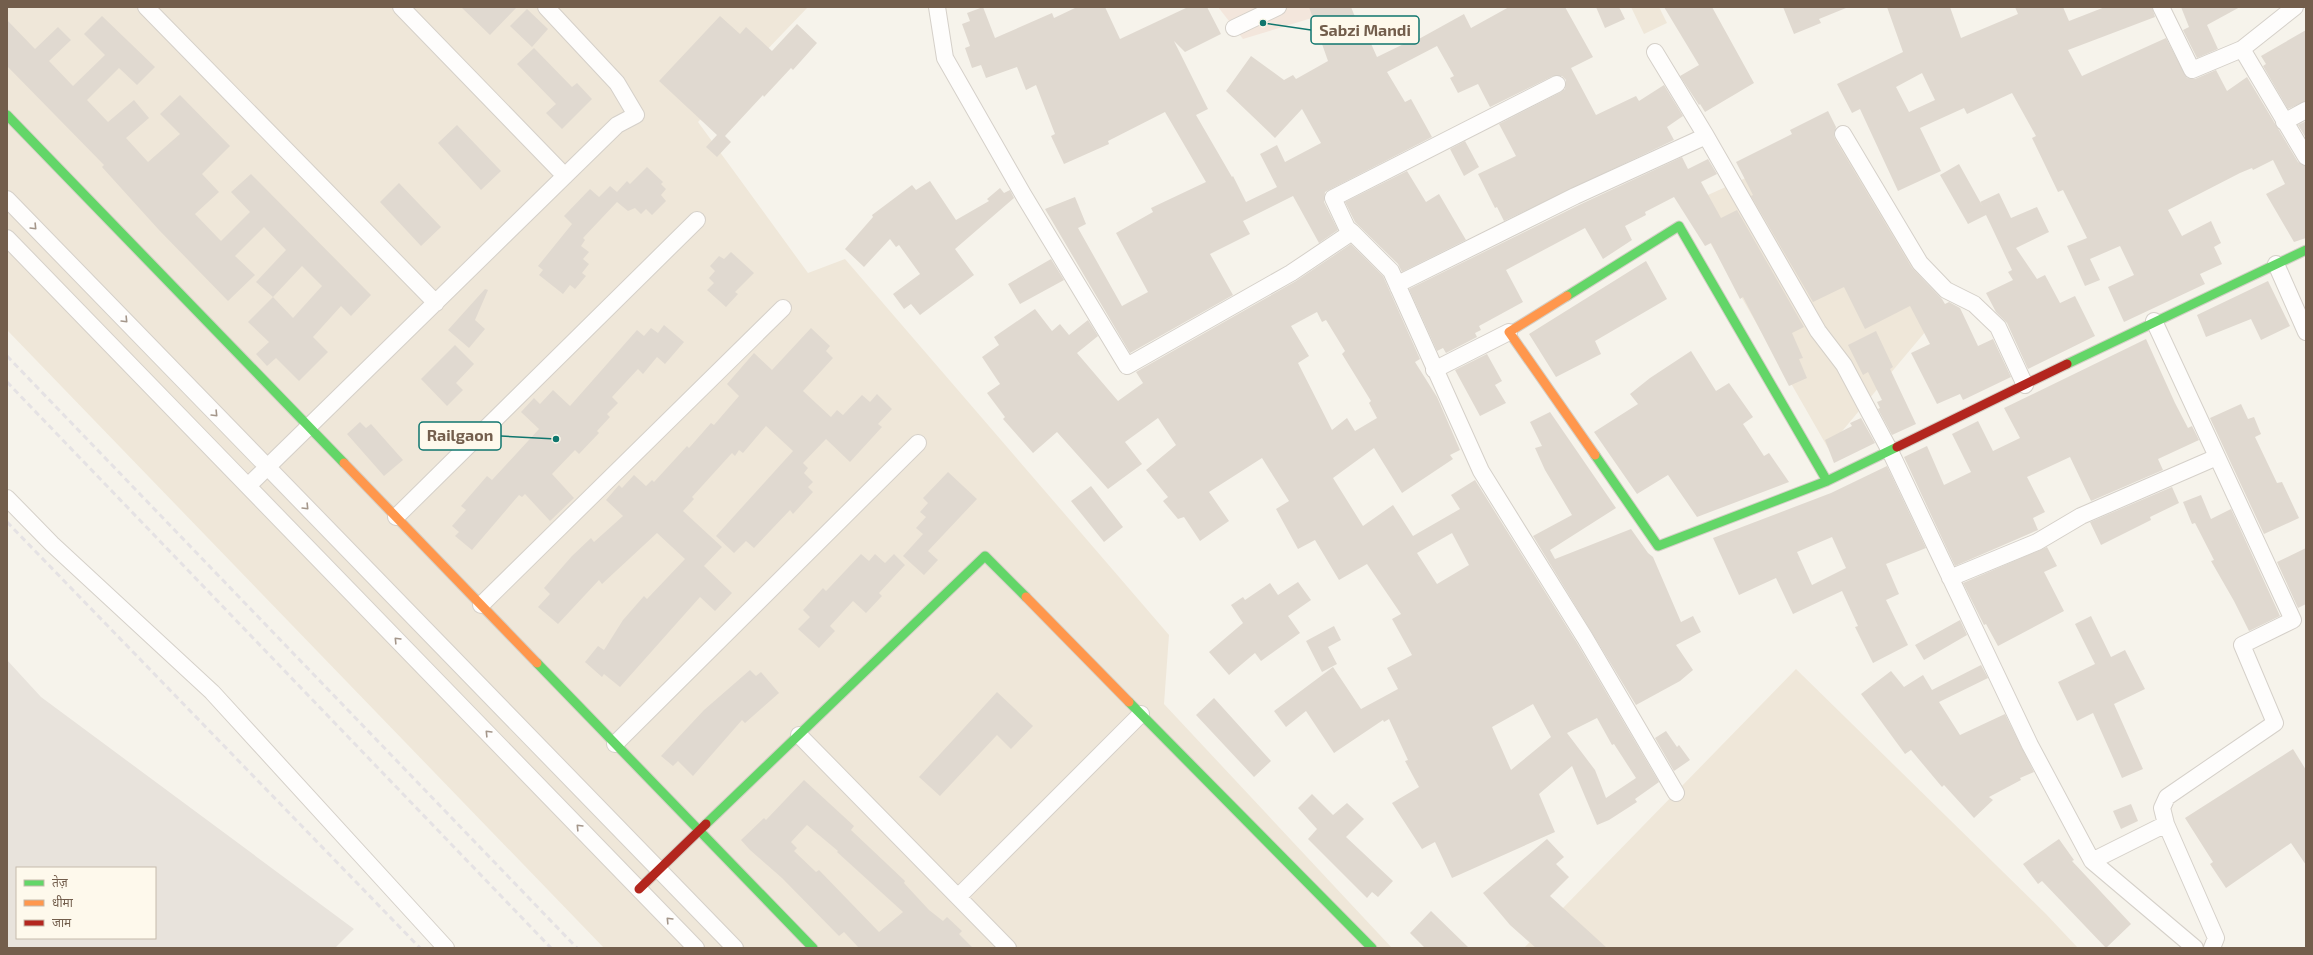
<svg xmlns="http://www.w3.org/2000/svg" width="2313" height="955" viewBox="0 0 2313 955" font-family="'Exo 2','Noto Sans Devanagari',sans-serif">
<style>
.residential{fill:#efe7d9}
.commercial{fill:#f3e6dc}
.industrial{fill:#e8e3dc;fill-rule:evenodd}
.building{fill:#e0d9d0;fill-rule:evenodd}
.lines{fill:none;stroke-linecap:round;stroke-linejoin:round}
.street-casing{stroke:#d5d0c9;stroke-width:18}
.fast-casing{stroke:#d4cfc6;stroke-width:11}
.slow-casing{stroke:#d4cfc6;stroke-width:11}
.jam-casing{stroke:#d4cfc6;stroke-width:11}
.street{stroke:#fefdfc;stroke-width:16}
.fast{stroke:#63d668;stroke-width:9}
.slow{stroke:#ff974d;stroke-width:9}
.jam{stroke:#b3261e;stroke-width:9}
.rail{stroke:#e5e2e4;stroke-width:3;stroke-dasharray:6 4;stroke-linecap:butt}
.oneway{stroke:#a4968a}
.leader{fill:none;stroke:#0f766e;stroke-width:1.5}
.callout-dot{fill:#0f766e;stroke:#fef9ec;stroke-width:1.5}
.callout{fill:#fef9ec;stroke:#0f766e;stroke-width:1.5}
.callout-label{font-size:16px;text-anchor:middle;font-weight:bold;fill:#735e4c}
</style>
<rect width="100%" height="100%" fill="#f6f3eb"/>
<path class="residential" d="M7 7H808L698 122 808 273 845 259 1169 635 1164 704 1392 948H604L7 330Z
M1631 7H1659L1667 23 1644 34Z
M1843 134 1941 313 1828 448 1688 204Z
M1796 669 2046 914 2078 948H1524Z"/>
<path class="commercial" d="M1218 7H1348L1243 39Z"/>
<path class="industrial" d="M7 660 41 697 354 929 335 948H7ZM17 868H155V938H17Z"/>
<path class="building" d="M461 7H517L490 35Z
M983 7 995 38 1052 13 1054 18 1077 7H1105L1120 39 1188 7H1207L1221 34 1185 52 1174 41 1208 109 1196 115 1232 177 1233 176 1246 202 1277 187 1260 154 1277 145 1285 162 1321 143 1302 109 1275 138 1226 91 1251 56 1284 80 1293 75 1296 79 1328 61 1309 7H1351L1360 29 1364 28 1377 57 1416 38 1417 40 1464 14 1471 28 1509 7H1565L1593 57 1571 68 1596 115 1636 96 1639 101 1664 85 1683 116 1667 127 1674 140 1504 221 1497 207 1495 208 1478 174 1516 156 1499 124 1561 92 1565 89 1566 80 1562 76H1553L1490 107 1478 84 1458 93 1450 78 1454 76 1437 46 1387 72 1405 102 1411 99 1432 137 1325 192 1324 202 1338 230 1319 243 1293 196 1243 221 1250 234 1210 254 1233 295 1130 353 1045 209 1075 197 1086 224 1078 228 1122 306 1148 292 1116 233 1153 212 1151 208 1206 182 1165 112 1108 141 1109 144 1064 164 1051 136 1055 134 1036 85 1026 90 1017 67 986 78 981 65 972 68 965 48 970 46 962 24 970 21 967 13Z
M1596 7H1619L1625 19 1605 28Z
M1664 7H1712L1754 83 1705 112 1700 104 1699 105 1680 76 1699 65Z
M1783 7H1846V8L1819 19 1821 23 1794 34Z
M1887 7H1950L1961 38 2018 14 2015 7H2063L2069 21 2105 7H2152L2155 17 2068 50 2082 76 2166 38 2187 78 2195 79 2216 70 2227 91 2247 77 2298 162 2306 166V238L2294 242 2266 194 2285 184 2273 160 2253 170 2252 168 2240 173 2168 210 2182 236 2211 221 2221 243 2214 247 2222 264 2200 274 2205 284 2124 322 2108 287 2134 275 2120 246 2090 259 2100 280 2085 286 2067 246 2087 238 2063 190 2058 192 2032 138 2036 136 2012 93 1967 114 1964 108 1920 128 1941 171 1898 191 1860 109 1852 113 1837 84 1903 52ZM1922 73 1935 100 1909 112 1896 87Z
M2181 7H2240L2207 25 2218 49 2197 58 2183 30 2189 27Z
M527 9 548 29 532 47 510 26Z
M102 16 155 67 137 85 119 68 87 100 108 122 134 100 149 118 126 138 148 162 180 134 160 114 180 95 230 146 202 174 219 192 195 214 221 241 250 212 231 192 251 174 371 295 351 316 341 306 313 337 328 352 299 381 276 358 267 366 256 354 269 342 248 322 273 297 293 318 322 286 302 266 273 297 256 282 286 250 264 227 235 256 255 275 228 301 159 230 102 167 104 165 7 66V20L35 49 58 27 71 40 49 61 73 86 105 55 84 34Z
M720 16 740 34 746 27 772 51 797 24 817 43 793 70 791 68 764 97 763 95 725 136 731 142 717 157 706 147 717 135 659 81Z
M2306 30V101L2288 109 2263 66 2266 64 2261 56Z
M534 48 572 87 577 83 592 99 562 129 546 113 556 104 517 64Z
M1828 111 1836 127 1834 134 1835 139 1912 268 1942 299 1945 304 1949 302 1960 308 1978 346 1993 339 2011 377 1963 400 1960 394 1937 404 1911 353 1930 344 1910 306 1865 329 1844 287 1813 302 1751 196 1753 195 1736 162 1792 134 1790 130Z
M2306 121V138L2298 125Z
M457 125 501 171 481 190 438 143Z
M1465 141 1479 167 1464 176 1450 149Z
M1682 157 1688 169 1708 159 1717 174 1701 182 1721 218 1737 210 1804 327 1792 333 1803 358 1799 359 1807 378 1789 386 1743 297 1740 299 1711 243 1705 246 1674 197 1645 212 1646 215 1625 226 1632 240 1603 259 1585 228 1506 270 1523 302 1479 326 1481 330 1475 333 1477 337 1446 353 1443 348 1437 351 1409 289 1579 205Z
M1959 164 1983 207 1980 202 1999 193 2011 218 2037 207 2049 232 2016 248 2037 279 2045 275 2060 303 2075 296 2095 336 2028 369 2007 323 1996 312 1986 293 2013 280 2008 272 2012 270 1986 215 1968 224 1940 175Z
M647 167 663 182 661 184 666 189 661 195 666 201 652 215 646 209 641 214 635 208 628 211 617 202 583 238 585 240 581 246 589 252 583 259 589 264 582 273 586 276 575 289 570 285 563 294 539 275 543 270 538 266 572 224 564 216 590 189 599 197 610 186 617 192 627 181 630 184Z
M1407 171 1426 202 1439 194 1466 240 1402 272 1398 264 1355 222 1345 202Z
M930 181 956 220 989 201 987 199 1000 188 1004 193 1010 190 1014 198 955 249 974 275 920 315 911 304 904 309 893 294 920 274 899 245 896 247 890 239 864 267 845 249 873 217 872 215 912 185 916 190Z
M399 183 441 227 421 246 380 202Z
M1351 244 1383 276 1420 359 1415 362 1437 397 1460 450 1450 455 1453 459 1402 493 1374 448 1333 478 1363 526 1393 505 1413 536 1460 509 1451 495 1475 480 1577 643 1659 782 1635 799 1637 802 1609 820 1597 825 1572 766 1539 794 1555 832 1452 878 1435 842 1422 849 1392 803 1419 787 1405 761 1408 760 1389 719 1384 722 1383 720 1334 753 1306 711 1286 727 1274 711 1333 667 1361 709 1398 689 1387 668 1412 655 1392 619 1401 614 1367 564 1339 580 1315 540 1298 549 1276 509 1289 501 1262 458 1209 492 1229 521 1200 541 1184 517 1178 519 1163 501 1168 497 1146 470 1176 445 1158 418 1125 442 1142 464 1108 489 1057 432 1033 453 1003 419 1005 417 987 393 1000 384 982 357 999 345 994 337 1035 309 1052 331 1060 324 1069 335 1088 320 1098 336 1077 353 1118 401 1143 383 1136 372 1296 281ZM1317 312 1322 322 1326 320 1345 351 1342 354 1371 401 1369 403 1377 418 1355 431 1347 418 1332 430 1298 363 1309 356 1291 326ZM1452 533 1469 565 1437 584 1417 553ZM1533 704 1551 737 1511 770 1492 727ZM1597 718 1612 745 1614 744 1636 778 1606 798 1595 770 1567 733Z
M731 252 754 273 735 292 738 294 726 307 707 290 714 283 709 278 715 271 710 266 719 256 724 259Z
M1051 259 1064 280 1020 304 1008 284Z
M1646 261 1667 299 1595 341 1601 354 1556 377 1529 334Z
M2268 281 2290 326 2261 340 2251 319 2206 337 2197 315Z
M485 289 488 290 475 320 485 329 469 348 448 330Z
M664 325 684 342 665 364 657 357 643 374 638 369 612 397 618 403 607 414 610 417 597 431 599 433 579 454 575 450 552 474 574 498 550 521 525 494 522 497 519 495 472 550 455 536 459 532 452 526 466 510 461 506 487 476 492 480 539 429 521 412 534 398 540 404 553 390 570 406 637 330 644 336 651 328 658 333Z
M811 328 830 346 826 351 833 358 803 391 831 417 837 410 843 415 862 395 870 402 877 394 892 409 878 424 882 427 850 462 826 439 803 463 808 468 804 473 813 482 808 487 813 492 793 514 790 510 754 548 746 541 734 553 716 536 793 451 766 426 743 453 739 450 735 456 732 453 692 497 694 499 683 511 722 547 704 566 732 593 715 611 700 597 620 687 604 674 602 677 585 662 598 646 604 650 623 620 644 596 647 599 685 559 657 533 602 584 599 580 558 624 538 607 550 594 544 588 572 556 591 538 594 542 623 516 606 500 619 485 622 488 634 475 646 486 652 480 654 482 687 446 689 448 711 423 714 425 739 396 727 384 754 353 772 370Z
M1876 331 1893 367 1890 369 1916 424 1892 435 1878 409 1880 408 1877 402 1882 400 1868 372 1863 375 1848 345Z
M2146 339 2175 403 2188 428 2192 426 2199 440 2158 459 2163 470 2091 501 2070 457 2027 477 2045 512 2033 518 2038 530 1955 566 1904 457 1927 446 1944 485 1971 472 1952 434 1978 421 1993 451 2020 438 2004 408Z
M455 345 474 364 456 383 463 390 447 406 421 379Z
M1691 351 1716 391 1729 383 1753 417 1743 424 1764 456 1769 453 1789 482 1697 517 1668 475 1637 494 1594 432 1638 404 1630 394 1650 378Z
M1487 354 1502 381 1495 385 1506 403 1480 416 1455 370Z
M2241 404 2248 419 2254 417 2261 434 2255 437 2277 483 2282 482 2299 518 2264 534 2210 418Z
M1550 412 1616 508 1550 550 1555 559 1631 529 1648 553 1653 557 1681 622 1693 616 1701 632 1676 645 1693 670 1680 681 1636 705 1533 536 1572 515 1545 470 1535 448 1542 446 1530 422Z
M1861 418 1875 443 1834 463 1825 440 1852 426 1850 423Z
M360 422 366 428 371 424 403 460 384 476 347 434Z
M1887 466 1926 548 1886 564 1899 594 1886 600 1908 645 1873 663 1855 627 1858 626 1842 591 1793 614 1776 578 1739 595 1713 538 1831 493ZM1832 537 1846 568 1812 585 1797 552Z
M948 472 977 499 928 551 938 560 924 575 903 556 923 534 916 528 926 517 920 512 928 503 923 498Z
M1091 486 1123 527 1104 542 1071 501Z
M2172 487 2179 503 2150 517 2151 520 2101 545 2090 522Z
M2201 495 2211 519 2231 509 2280 616 2249 631 2234 601 2211 561 2214 560 2195 523 2192 524 2183 502Z
M2047 547 2057 566 2044 572 2064 611 1998 646 1986 624 1984 625 1963 583Z
M2306 548V604L2298 608 2277 562Z
M861 554 869 561 875 554 885 563 894 554 905 565 879 593 882 596 866 613 853 601 830 626 835 631 819 648 798 629 810 617 803 610 823 588 826 591 829 588Z
M1298 582 1311 600 1288 616 1300 633 1261 661 1255 653 1229 675 1209 652 1243 623 1231 605 1243 597 1245 600 1270 583 1278 595Z
M2091 616 2111 657 2125 650 2145 689 2114 704 2143 769 2122 778 2093 713 2077 721 2058 682 2095 664 2075 624Z
M1960 620 1967 635 1924 660 1915 645Z
M1334 626 1341 640 1328 647 1337 664 1322 672 1306 641Z
M1981 665 1988 678 1939 702 1960 735 2005 714 2034 772 2020 778 2021 780 1989 797 1993 800 1974 818 1944 785 1942 787 1911 750 1905 754 1861 694 1891 671 1904 687 1923 675 1932 690Z
M750 670 756 676 761 672 779 693 745 723 742 720 693 776 678 761 673 766 661 756 704 710Z
M997 692 1033 726 1011 749 997 735 940 796 919 777Z
M1214 698 1271 761 1254 777 1196 715Z
M1666 731 1677 747 1679 745 1690 760 1674 771 1655 738Z
M2293 749 2306 770V865L2291 843 2226 888 2210 864 2213 862 2185 818Z
M804 780 854 826 851 830 905 881 904 883 929 910 943 921 947 917 962 931 959 934 973 948H859L844 932 839 936 782 878 750 850 741 840 764 818 766 820ZM807 825 838 851 837 852 903 912 879 932 819 870 816 872 794 851 797 848 791 842Z
M1312 794 1333 815 1347 803 1364 819 1346 837 1393 881 1378 897 1372 892 1367 898 1308 839 1317 829 1298 808Z
M2131 804 2138 821 2121 829 2113 811Z
M1547 839 1564 857 1556 864 1569 877 1550 896 1607 948H1536L1510 925 1483 893Z
M2059 839 2074 860 2072 861 2131 924 2106 948 2042 881 2038 884 2023 864Z
M1431 911 1469 948H1425L1410 933Z"/>
<g class="lines">
<defs>
<path id="street" d="M146 7 436 303
M401 7 565 176
M937 7 945 58 1024 196 1127 366 1291 273 1352 232 1347 228 1333 198 1557 84
M2161 7 2192 70 2242 49 2295 7
M1234 28 1278 7
M2242 49 2306 157
M1655 52 1706 136 1818 331 1844 365 1890 451 2030 745 2092 861 2166 824
M2284 122 2306 110
M1843 134 1920 263 1946 290 1974 304 1998 327 2025 385
M7 199 735 948
M1352 232 1391 271 1481 471 1585 638 1676 793
M7 238 696 948
M2276 264 2306 332
M1398 287 1402 282 1575 196 1706 136
M2154 321 2293 620 2242 645 2275 723 2167 797 2162 808 2166 824 2216 938 2212 948
M1434 370 1509 332
M248 486 617 125 636 115 617 83 546 7
M7 498 52 544 212 692 446 948
M396 517 697 220
M1950 578 2037 542 2081 516 2217 457
M481 605 783 308
M799 735 1008 948
M615 744 918 443
M2092 861 2195 948
M958 897 1141 714"/>
<path id="fast" d="M7 115 344 463
M1567 296 1679 226 1827 481
M2067 364 2306 250
M1595 455 1658 546 1827 481 1897 447
M537 663 813 948
M1129 702 1372 948
M706 824 985 556 1026 597"/>
<path id="slow" d="M1567 296 1509 332 1595 455
M344 463 537 663
M1026 597 1129 702"/>
<path id="jam" d="M1897 447 2067 364
M639 889 706 824"/>
</defs>
<use href="#street" class="street-casing"/>
<use href="#fast" class="fast-casing"/>
<use href="#slow" class="slow-casing"/>
<use href="#jam" class="jam-casing"/>
<use href="#street" class="street"/>
<use href="#fast" class="fast"/>
<use href="#slow" class="slow"/>
<use href="#jam" class="jam"/>
<path class="rail" d="M7 356 577 948
M7 382 551 948
M7 522 420 948"/>
</g>
<defs><path id="oneway-chevron" d="M-2-3.5L2.5 0L-2 3.5" fill="none" stroke-width="1.6" stroke-linecap="round" stroke-linejoin="round"/></defs>
<g class="oneway">
<use href="#oneway-chevron" transform="translate(34 227) rotate(46)"/>
<use href="#oneway-chevron" transform="translate(125 320) rotate(46)"/>
<use href="#oneway-chevron" transform="translate(215 414) rotate(46)"/>
<use href="#oneway-chevron" transform="translate(306 507) rotate(46)"/>
<use href="#oneway-chevron" transform="translate(397 640) rotate(-134)"/>
<use href="#oneway-chevron" transform="translate(488 733) rotate(-134)"/>
<use href="#oneway-chevron" transform="translate(579 827) rotate(-134)"/>
<use href="#oneway-chevron" transform="translate(669 920) rotate(-134)"/>
</g>
<path class="leader" d="M1263 23L1311 30M556 439L501 436"/>
<g class="callout-dot">
<circle cx="1263" cy="23" r="4"/>
<circle cx="556" cy="439" r="4"/>
</g>
<g class="callout">
<rect x="1311" y="16" width="108" height="28" rx="4"/>
<rect x="419" y="422" width="82" height="28" rx="4"/>
</g>
<g class="callout-label">
<text x="1365" y="36">Sabzi Mandi</text>
<text x="460" y="441">Railgaon</text>
</g>
<rect width="2313" height="955" fill="none" stroke="#735e4c" stroke-width="16"/>
<rect x="16" y="867" width="140" height="72" fill="#fef9ec" stroke="#c6bbac"/>
<rect x="24" y="880" width="20" height="6" fill="#63d668" stroke="#c6bbac"/>
<text x="52" y="887" font-size="12" fill="#735e4c">तेज़</text>
<rect x="24" y="900" width="20" height="6" fill="#ff974d" stroke="#c6bbac"/>
<text x="52" y="907" font-size="12" fill="#735e4c">धीमा</text>
<rect x="24" y="920" width="20" height="6" fill="#b3261e" stroke="#c6bbac"/>
<text x="52" y="927" font-size="12" fill="#735e4c">जाम</text>
</svg>
